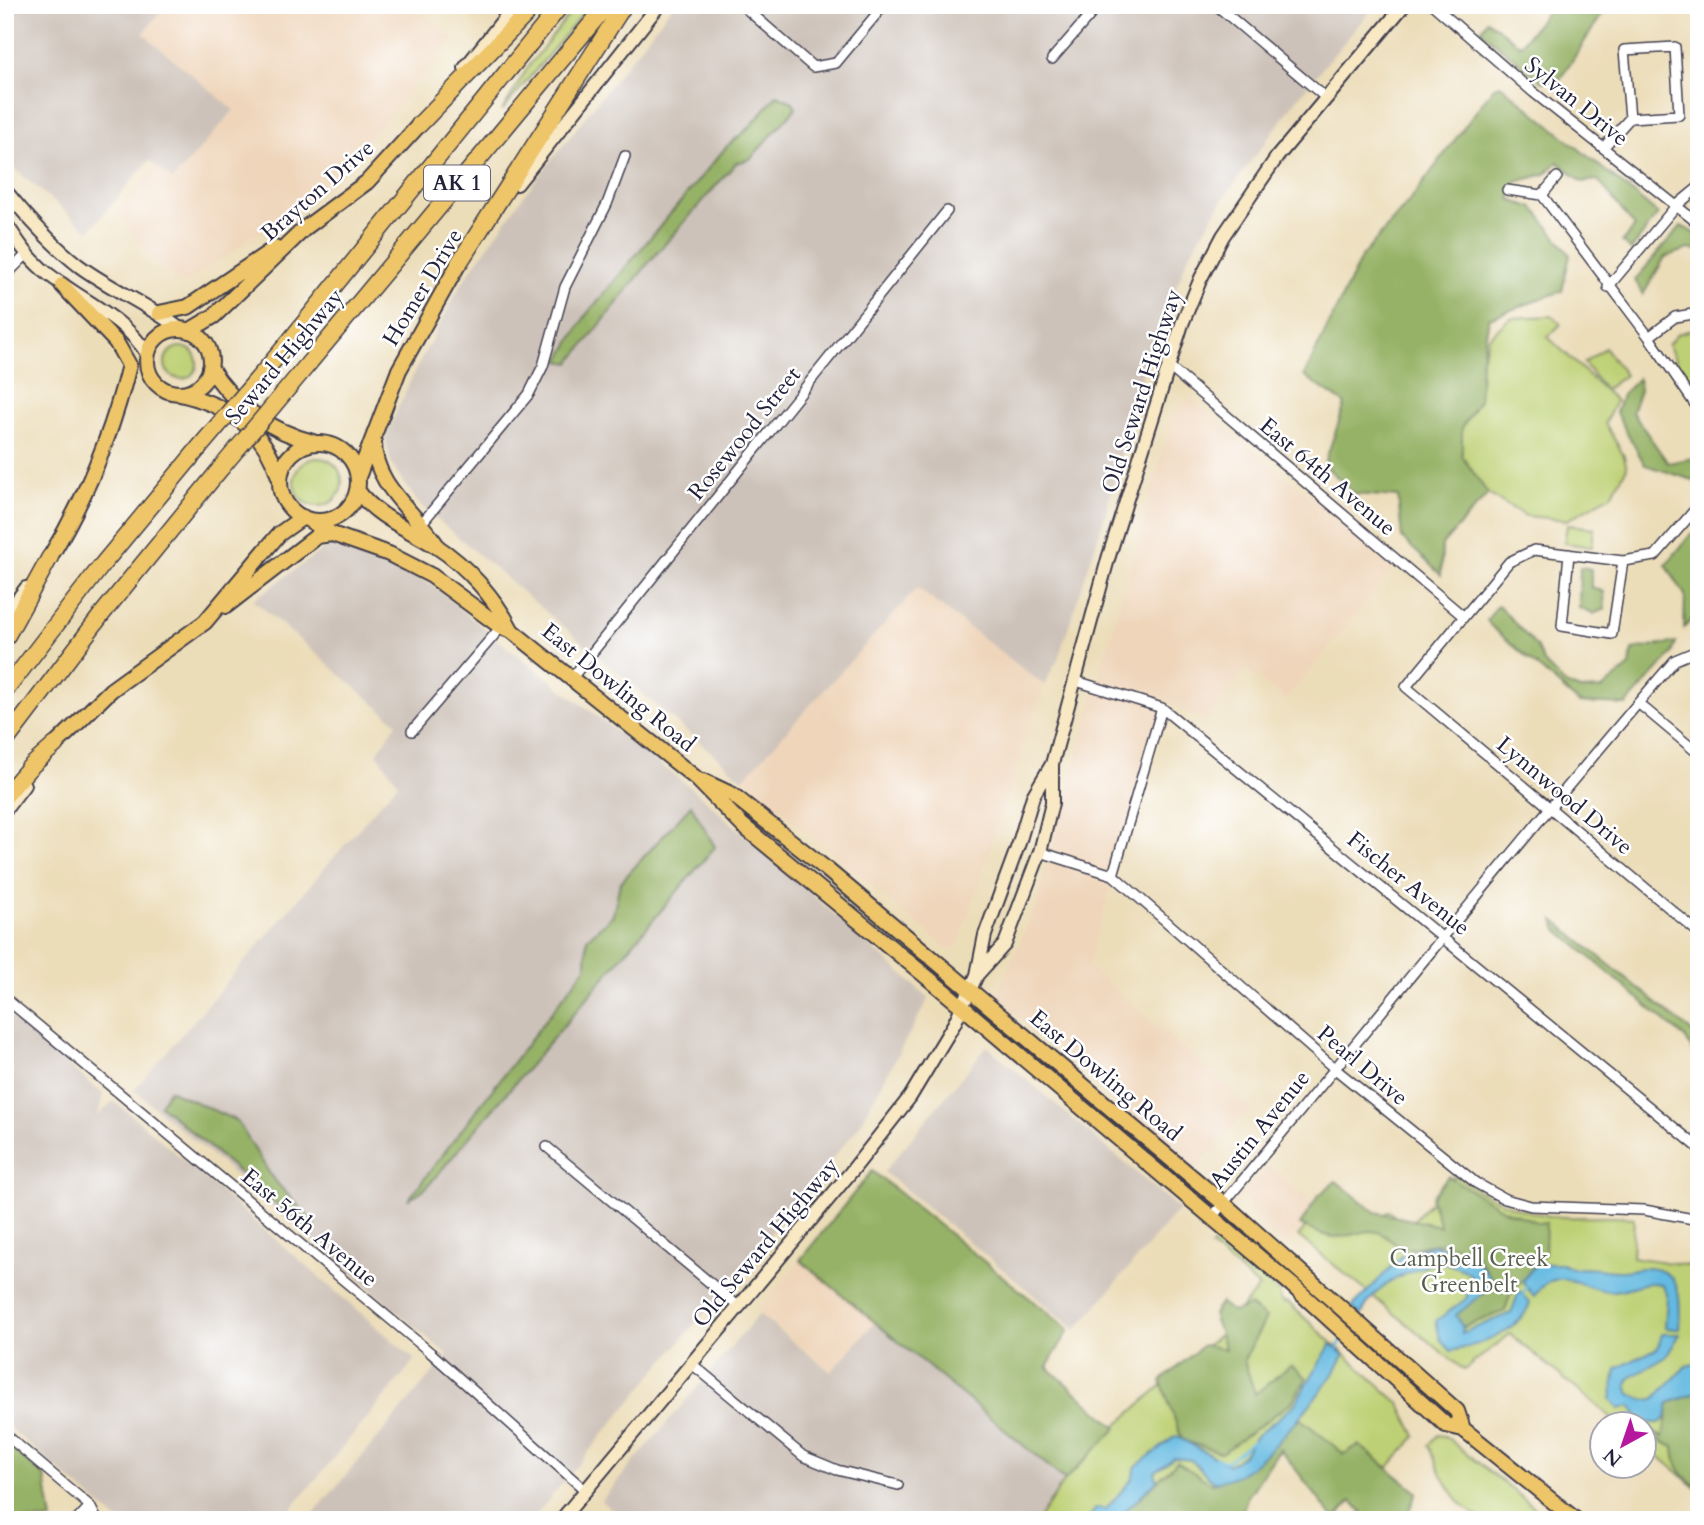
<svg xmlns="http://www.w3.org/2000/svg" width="1704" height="1525" viewBox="0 0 1704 1525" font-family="Cardo,serif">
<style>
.built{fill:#efd6bb}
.industrial{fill:#cdc2b9}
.green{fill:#bed074;stroke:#707958;stroke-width:2}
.forest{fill:#96b266;stroke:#5c6a50;stroke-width:2}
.water{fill:#64b9e1;stroke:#436e8e;stroke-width:2}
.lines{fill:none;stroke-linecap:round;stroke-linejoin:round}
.stream{stroke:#64b9e1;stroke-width:2.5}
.street-casing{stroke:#403e4e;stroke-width:12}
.secondary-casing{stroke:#403e4e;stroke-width:16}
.primary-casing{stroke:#403e4e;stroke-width:18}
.highway-casing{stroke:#403e4e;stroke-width:19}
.street{stroke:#fff;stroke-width:9}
.secondary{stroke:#f8e8c3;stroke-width:12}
.primary{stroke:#eec569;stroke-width:14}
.highway{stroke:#eec569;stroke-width:16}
.highway-bridge-casing{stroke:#403e4e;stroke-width:19;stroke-linecap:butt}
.highway-bridge{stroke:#eec569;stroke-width:16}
.labels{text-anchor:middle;stroke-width:5;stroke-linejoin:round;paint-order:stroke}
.shield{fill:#fff;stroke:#646476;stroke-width:2}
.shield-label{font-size:21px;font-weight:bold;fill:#22223b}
.street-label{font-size:23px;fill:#22223b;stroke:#fff}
.park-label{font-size:23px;fill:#595f4f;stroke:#fff}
</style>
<rect width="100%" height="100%" fill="#fff"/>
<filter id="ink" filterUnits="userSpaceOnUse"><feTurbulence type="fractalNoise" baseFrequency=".0143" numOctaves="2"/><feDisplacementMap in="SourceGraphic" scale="14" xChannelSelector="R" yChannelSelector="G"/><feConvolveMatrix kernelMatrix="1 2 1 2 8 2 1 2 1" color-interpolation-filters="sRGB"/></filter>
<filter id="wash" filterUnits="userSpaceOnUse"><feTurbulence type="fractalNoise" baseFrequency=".00686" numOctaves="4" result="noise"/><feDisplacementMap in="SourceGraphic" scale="28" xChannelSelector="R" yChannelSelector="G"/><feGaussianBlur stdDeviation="1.57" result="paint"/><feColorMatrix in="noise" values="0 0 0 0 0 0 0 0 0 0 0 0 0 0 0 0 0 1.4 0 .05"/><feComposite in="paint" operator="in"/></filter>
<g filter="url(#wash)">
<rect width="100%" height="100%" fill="#ecddb9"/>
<path class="built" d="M165 5H414L454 39 333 182 183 285 153 260 116 215 154 166 173 180 143 33Z
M1191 398 1395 567 1286 700 1246 669 1204 722 1166 700 1088 966 1251 1107 1196 1169 996 996 1034 910 1174 410Z
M917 588 1044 685 958 946 947 949 743 779Z
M1268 1164 1318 1208 1285 1246 1255 1220 1242 1196Z
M800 1260 875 1322 831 1372 758 1311Z"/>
<path class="industrial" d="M5 5H165L143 34 234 110 173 180 149 160 89 231 5 161Z
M673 5H1375L1300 95 1224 198 1188 257 1145 366 1102 525 1058 659 1044 685 917 588 743 779 419 504 391 464 385 438 413 375 460 286 524 195Z
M329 545 431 583 495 638 695 791 929 998 857 1129 532 1520H308L448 1355 134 1090 398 783 377 753 397 723 253 600Z
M5 1012 103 1094 98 1116 113 1101 128 1112 415 1360 282 1520H117L5 1424Z
M987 1046 1179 1209 1076 1330 884 1172Z
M759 1314 831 1372 875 1322 1065 1480 1038 1520H625L601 1501Z"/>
<path class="green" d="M577 5H590L502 111 528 67Z
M1552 316 1561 324 1548 337 1616 401 1605 423 1624 456 1627 468 1611 495 1567 520 1526 516 1488 494 1462 456V427L1479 400 1481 362 1489 337 1510 318Z
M1699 328V394L1681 371 1668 345 1677 334Z
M165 363a16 16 0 1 1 32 0a16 16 0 1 1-32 0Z
M1605 348 1625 375 1605 390 1584 363Z
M294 482a24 24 0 1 1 48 0a24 24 0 1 1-48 0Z
M1567 525 1594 528 1592 547 1564 543Z
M1456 1175C1487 1198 1523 1215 1562 1217 1586 1218 1610 1216 1634 1218L1632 1257 1699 1267V1490L1645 1445 1644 1424 1618 1423 1510 1334 1464 1370 1298 1236 1341 1189 1375 1220 1389 1211 1409 1225Z
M1217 1240 1280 1293V1299L1285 1304 1287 1302 1400 1404 1416 1436 1388 1468 1359 1445 1344 1454 1296 1441 1182 1520H1038L1065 1480 1117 1425 1222 1332 1259 1287 1211 1247Z
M1438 1435 1445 1436 1550 1520C1530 1520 1508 1523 1489 1520 1458 1515 1438 1469 1429 1445Z"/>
<path class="forest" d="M1552 5H1608L1559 81 1542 82 1481 31 1487 20 1520 45Z
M1501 85 1658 214 1631 250 1622 242 1635 227 1598 180 1582 182 1558 162 1545 174 1516 182 1510 200 1534 208 1570 255 1562 291 1489 318 1481 362 1479 400 1462 427V456L1488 494 1442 545 1441 575 1402 538 1398 497 1355 494 1324 465 1345 404 1304 376 1362 256 1408 203 1494 87Z
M777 95 793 102 796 108 750 159 736 163 651 260 570 363 559 361 586 315 727 146 748 129Z
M1681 226 1699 235V250L1689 249 1665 257 1643 295 1635 280Z
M1638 378 1640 390 1632 412 1668 463 1699 457V486L1693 480 1645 465 1616 413 1622 395Z
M1691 534 1699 538V612L1684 628 1685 595 1666 565Z
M1580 567 1591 569V587L1604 592 1605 609 1593 614 1579 608Z
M1498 605 1536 646 1544 663 1565 684 1580 690 1602 689 1630 666 1632 650 1676 642 1672 654 1626 705 1579 703 1491 626 1487 620Z
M691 805 715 847 427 1187 408 1200 586 967 587 939 613 915 620 883Z
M1554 920 1692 1032 1699 1034V1064L1686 1039 1556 928Z
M169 1090 237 1121 273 1179 315 1224 311 1234 160 1105Z
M872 1171 1069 1330 1047 1367 1117 1428 1065 1480 800 1260Z
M1448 1176 1504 1210 1540 1223 1546 1222 1545 1254 1510 1295 1505 1311 1463 1327 1455 1315 1495 1284 1474 1251 1441 1243 1402 1250C1371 1221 1373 1233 1337 1237 1326 1238 1310 1229 1300 1225L1319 1195 1336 1181 1375 1212 1440 1226 1431 1198Z
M1221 1303 1233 1312 1250 1306 1266 1318 1244 1360 1255 1394 1291 1365 1307 1378 1292 1402 1222 1453 1182 1440 1161 1381 1203 1345 1225 1349 1213 1314Z
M1699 1392V1487C1681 1476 1675 1468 1674 1447L1649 1436 1645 1429 1663 1437 1669 1403Z
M1300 1418 1344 1454 1359 1445 1417 1492 1405 1520H1354L1362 1512 1352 1501 1334 1519 1280 1449 1247 1498 1243 1510 1252 1520H1116L1177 1462 1212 1484 1242 1473Z
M5 1442 45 1477 52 1520H5Z"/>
<path class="water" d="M1433 1245C1465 1252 1477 1256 1495 1284L1456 1315 1463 1327 1462 1333 1511 1313 1519 1291 1530 1303C1519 1333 1481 1345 1451 1351L1440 1339 1436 1321 1466 1299 1473 1277 1464 1270 1440 1261C1408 1272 1374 1283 1361 1316L1352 1307 1403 1255Z
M1536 1264H1562L1572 1269C1588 1266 1603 1271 1620 1271 1628 1272 1634 1268 1642 1268 1682 1267 1681 1297 1679 1329L1665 1328 1667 1295 1663 1285C1645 1278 1628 1292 1609 1291 1580 1290 1559 1261 1534 1296L1522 1281Z
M1662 1334H1680L1666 1357 1630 1378 1627 1385 1630 1394 1644 1400 1654 1399 1686 1366 1699 1363V1392L1669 1403 1666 1417 1660 1423H1642L1630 1406 1619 1409 1611 1399 1616 1369 1658 1348Z
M1331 1344 1344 1355C1331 1383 1268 1459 1241 1473 1233 1478 1223 1480 1215 1483L1191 1460 1174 1458 1155 1472 1157 1480 1116 1520H1088L1096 1508 1106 1509 1132 1479 1136 1466 1176 1436 1229 1465 1243 1455 1256 1436 1294 1405Z"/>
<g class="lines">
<path class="stream" d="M1522 1297 1528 1284
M1337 1350 1343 1337
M1215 1458 1226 1462 1253 1441"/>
</g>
</g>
<g filter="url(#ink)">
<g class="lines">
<defs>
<path id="street" d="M742 5 813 67 836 63 884 5
M1216 5 1325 97
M1433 5 1533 92 1699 224
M1052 59 1099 5
M1603 148 1630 118 1679 115 1675 47 1624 50 1630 118
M1507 190 1542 195
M1542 195 1649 337 1699 410
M1542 195 1557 177
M5 276 27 254
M1608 287 1676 206 1699 187
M1649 337 1675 317 1699 313
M1168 366 1463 616
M1699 505 1655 556 1623 561 1534 550 1509 562 1406 687 1699 933
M422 523 529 394 543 366 565 287 607 204 625 156
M1569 554 1562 626 1612 634 1623 561
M571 679 947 211
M1076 681 1162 708 1699 1148
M1638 703 1699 754
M412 731 501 627
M1040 852 1113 875 1334 1068 1476 1183 1505 1199 1531 1206 1644 1210 1699 1220
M1113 875 1162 708
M5 998 431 1353 586 1491
M547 1147 739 1307
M1212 1217C1367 1032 1517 843 1675 660L1699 650
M692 1364 803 1456 837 1470 898 1485
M5 1434 90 1506 97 1520
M77 1520 90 1506"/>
<path id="secondary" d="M465 68 515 5
M517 184 659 5
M5 190C27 217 50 243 78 265 110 289 148 304 180 329
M5 222C16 239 27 256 42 269 78 300 122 314 148 355
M5 616 26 588
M5 810 24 785
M977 975 1005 944 1040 852 1052 803V764
M561 1520 851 1172 910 1097 954 1024 977 975 985 935 1019 843 1033 796 1052 764 1108 559 1182 324 1201 278 1223 236 1277 157 1404 5"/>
<path id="primary" d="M159 313 188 307 275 248
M147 361a32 32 0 1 1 64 0a32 32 0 1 1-64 0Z
M189 331 214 316 305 228 367 182 419 125
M210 367C232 404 272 432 313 442
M180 394C228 405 265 429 279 477
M374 441C373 484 414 511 436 544
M280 482a39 39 0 1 1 78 0a39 39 0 1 1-78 0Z
M358 477 399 370 459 263
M357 490C376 517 409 529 436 546 467 566 495 598 512 631
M309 520 332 534 389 554 432 576 501 627 512 631 697 779 742 825 939 987 1292 1285 1446 1425 1463 1429 1576 1520
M50 557C87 496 112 434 129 365L116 342 62 285
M226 606 317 536 332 534
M55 745 111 690 205 622 279 534 303 517
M703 781 733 795 825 868 1223 1203 1457 1411 1463 1429"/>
<path id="highway" d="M419 125 535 5
M459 263 624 5
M284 348 561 5
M309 363 607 5
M5 639 50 557
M5 691 102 565 198 449
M5 742 102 614 221 468
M5 796 29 768 55 745"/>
</defs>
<use href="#street" class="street-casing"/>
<use href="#secondary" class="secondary-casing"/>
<use href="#primary" class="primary-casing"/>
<use href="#highway" class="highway-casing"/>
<use href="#street" class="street"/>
<use href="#secondary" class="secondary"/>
<use href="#primary" class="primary"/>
<use href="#highway" class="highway"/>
<defs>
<path id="highway-bridge" d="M198 449 284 348
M221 468 309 363"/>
</defs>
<use href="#highway-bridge" class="highway-bridge-casing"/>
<use href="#highway-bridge" class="highway-bridge"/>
</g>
</g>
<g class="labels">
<rect class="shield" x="424" y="165.5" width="66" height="35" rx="5"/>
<g class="shield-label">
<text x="457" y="190">AK 1</text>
</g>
<g class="street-label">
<text transform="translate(1577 101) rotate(39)" y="8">Sylvan Drive</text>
<text transform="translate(317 190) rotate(-41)" y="8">Brayton Drive</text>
<text transform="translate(422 287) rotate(-59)" y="8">Homer Drive</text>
<text transform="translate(284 356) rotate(-50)" y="8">Seward Highway</text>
<text transform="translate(1141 391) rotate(-72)" y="8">Old Seward Highway</text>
<text transform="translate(744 433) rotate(-51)" y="8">Rosewood Street</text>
<text transform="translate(1328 476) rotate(40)" y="8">East 64th Avenue</text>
<text transform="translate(619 687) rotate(39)" y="8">East Dowling Road</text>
<text transform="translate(1565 795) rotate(40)" y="8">Lynnwood Drive</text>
<text transform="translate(1409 883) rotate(39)" y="8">Fischer Avenue</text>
<text transform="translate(1363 1065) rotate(40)" y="8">Pearl Drive</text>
<text transform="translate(1106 1075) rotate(40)" y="8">East Dowling Road</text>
<text transform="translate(1259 1129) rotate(-51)" y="8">Austin Avenue</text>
<text transform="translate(310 1227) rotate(40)" y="8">East 56th Avenue</text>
<text transform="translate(765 1242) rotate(-50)" y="8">Old Seward Highway</text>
</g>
<g class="park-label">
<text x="1469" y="1266">Campbell Creek<tspan x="1469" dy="26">Greenbelt</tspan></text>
</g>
</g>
<rect width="1704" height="1525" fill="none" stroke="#fff" stroke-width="28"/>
<g transform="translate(1623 1445) rotate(220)"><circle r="33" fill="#ffffff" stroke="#a7a7b1" stroke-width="2"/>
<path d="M0-5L12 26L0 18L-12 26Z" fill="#b5179e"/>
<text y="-10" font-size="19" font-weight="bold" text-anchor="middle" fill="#22223b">N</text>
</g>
</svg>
